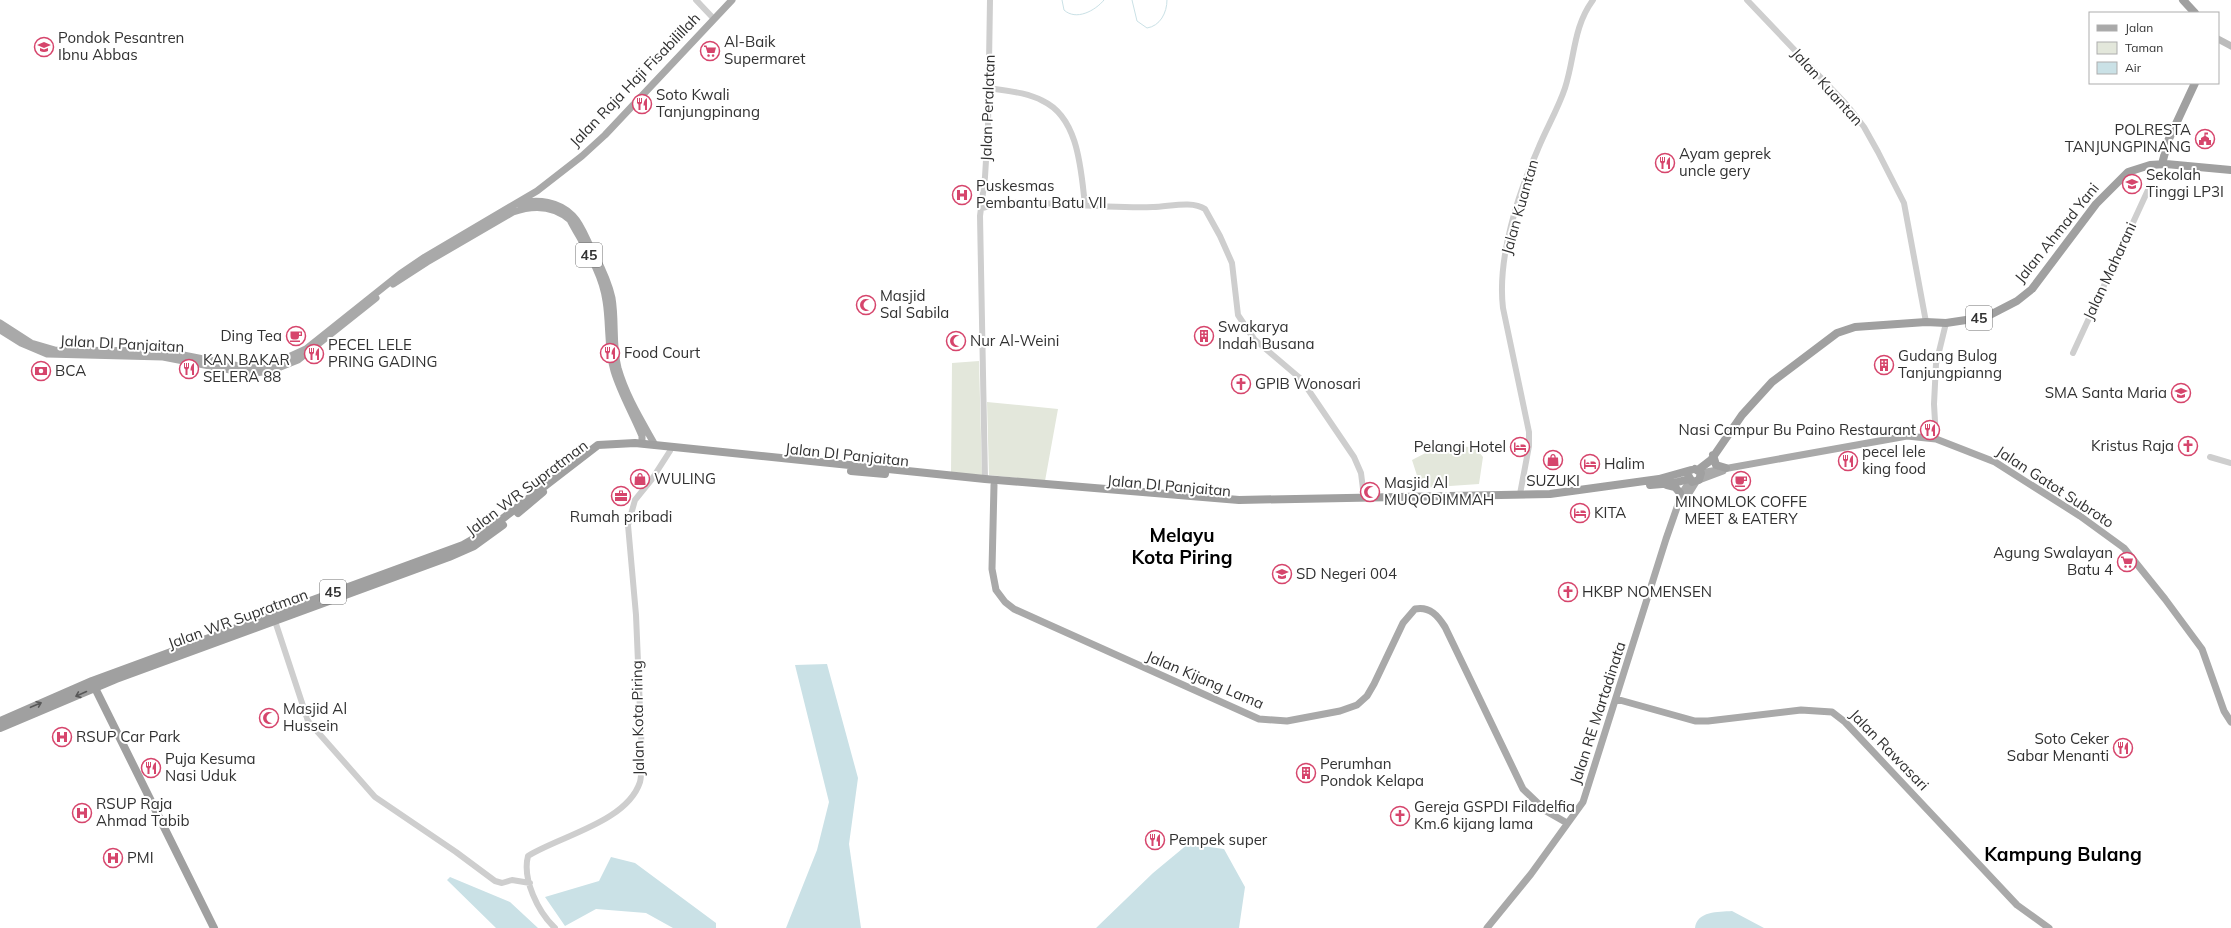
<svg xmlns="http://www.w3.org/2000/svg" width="2231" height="928" viewBox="0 0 2231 928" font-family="Mulish,sans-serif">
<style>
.green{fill:#e3e7db}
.water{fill:#cae1e6}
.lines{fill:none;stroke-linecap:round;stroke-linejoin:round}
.stream{stroke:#cae1e6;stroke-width:1}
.tertiary{stroke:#cecece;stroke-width:6}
.secondary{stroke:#bbb;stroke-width:7}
.primary{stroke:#a9a9a9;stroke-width:7}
.trunk{stroke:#a0a0a0;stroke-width:8}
.oneway{stroke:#585858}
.labels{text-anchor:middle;stroke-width:4;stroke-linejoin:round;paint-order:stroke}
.shield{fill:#fff;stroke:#6f6f6f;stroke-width:1}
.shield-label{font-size:14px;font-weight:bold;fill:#313131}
.poi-label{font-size:15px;fill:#313131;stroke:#fff;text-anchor:start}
.street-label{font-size:15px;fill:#313131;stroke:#fff}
.district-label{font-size:19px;font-weight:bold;fill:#000;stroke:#fff}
</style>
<rect width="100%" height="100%" fill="#fff"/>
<path class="green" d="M979 361 982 475 951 473 952 363Z
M987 402 1058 409 1045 481 989 475Z
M1439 446 1475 447 1483 457 1479 484 1421 488 1412 460Z"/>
<path class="water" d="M827 664 858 778 849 844 861 928H786L817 850 829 802 795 665Z
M1188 844 1224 849 1245 887 1239 928H1096L1153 873Z
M611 857 635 863 716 923V928H673L646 913 596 909 565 926 545 897 599 881Z
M450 877 510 902 538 928H496L447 880Z
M1732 911 1764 928H1695C1697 911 1718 912 1732 911Z"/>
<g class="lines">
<path class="stream" d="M1062 0 1064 10C1076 21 1095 11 1104 0
M1132 0 1137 21 1147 28C1160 26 1167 13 1167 0"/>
<path class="tertiary" d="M696 0 714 19
M1747 0 1847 105 1864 127 1878 152 1904 203 1926 322
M989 88C1007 91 1026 92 1043 101 1079 118 1081 171 1085 205
M982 208C1009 200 1036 203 1064 204 1094 206 1124 208 1153 207 1168 207 1192 200 1205 209L1220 236 1232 263 1238 315 1254 339 1301 379 1354 457 1361 473 1364 497
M2073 353 2148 190
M1936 439 1934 404 1936 364 1946 323
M2210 457 2231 463
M985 479 980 216 985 177 988 126 990 0
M1520 494 1529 446V432L1503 308C1497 258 1518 194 1538 149 1546 129 1558 109 1565 88 1575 57 1573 27 1593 0
M275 621 308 721 375 797 456 852 495 881 502 883 512 880 530 883
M555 928C538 912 522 879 528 856 560 836 627 822 640 782 642 774 641 765 642 757L636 615 628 525 635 500 652 479 670 451"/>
<path class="secondary" d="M2218 39 2231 46"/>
<path class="primary" d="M519 204C537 198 560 202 573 216 581 224 586 238 591 248 600 264 608 280 612 298 616 321 612 345 618 368 626 396 641 420 655 445
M393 284 427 262 513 212C533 205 553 205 570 220 584 246 602 272 606 301 610 325 607 348 614 371 621 394 633 414 642 436V443
M0 323 31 343 55 350 163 351 244 367H259L271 365 306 349 400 274 425 257 537 191 582 156 605 135 732 0
M0 330 21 343 47 354 163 357 251 374 273 370 298 360 376 298
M1701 473 1907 436 1936 439 1995 462 2080 516 2124 548 2165 599 2202 649 2224 711 2231 722
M1699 480 1723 471
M994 485 992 569 996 590 1005 602 1014 609 1054 627 1259 719 1287 721 1340 711 1357 705 1367 696 1374 684 1403 623 1415 609C1430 606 1438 616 1445 627L1523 789 1546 811 1567 823
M1683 503 1696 482
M1616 699 1695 721H1708L1801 710 1832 712 1845 722 2017 905 2049 928
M1487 928 1531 874 1583 802 1666 539 1682 493 1690 481"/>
<path class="trunk" d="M2183 0 2195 13
M2162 164 2168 141 2195 83
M1713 455 1716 465 1726 468
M1698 470 1711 460 1742 415 1772 382 1837 333 1855 327 1926 322 1946 323 1986 317 2017 301 2032 289 2096 204 2128 172 2150 165 2166 164 2231 170
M851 471 885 474
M1688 475 1692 482 1699 480 1701 473 1695 469
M1650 485 1674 483 1689 479
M1667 485 1675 487 1680 493V500
M518 513 543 492
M95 688 214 928
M0 721 92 681 463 545 484 533 598 445 635 443 985 479 1239 500 1550 494 1659 479 1691 470
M0 728 116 679 449 557 474 546 503 525"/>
</g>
<defs><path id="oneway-shaft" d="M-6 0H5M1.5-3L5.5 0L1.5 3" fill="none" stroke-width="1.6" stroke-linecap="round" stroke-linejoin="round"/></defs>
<g class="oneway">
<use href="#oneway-shaft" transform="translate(81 694) rotate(156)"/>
<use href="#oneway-shaft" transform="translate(36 705) rotate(-23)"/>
</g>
<defs>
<symbol id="school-ring" viewBox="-11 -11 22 22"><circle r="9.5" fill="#fff" stroke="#d6456c" stroke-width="1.5"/><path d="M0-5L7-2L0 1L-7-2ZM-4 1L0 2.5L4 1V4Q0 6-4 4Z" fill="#d6456c"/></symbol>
<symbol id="supermarket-ring" viewBox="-11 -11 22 22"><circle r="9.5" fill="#fff" stroke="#d6456c" stroke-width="1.5"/><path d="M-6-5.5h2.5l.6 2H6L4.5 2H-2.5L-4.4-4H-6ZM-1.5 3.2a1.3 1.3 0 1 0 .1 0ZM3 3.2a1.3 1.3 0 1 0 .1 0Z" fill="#d6456c"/></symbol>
<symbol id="restaurant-ring" viewBox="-11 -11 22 22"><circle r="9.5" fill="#fff" stroke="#d6456c" stroke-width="1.5"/><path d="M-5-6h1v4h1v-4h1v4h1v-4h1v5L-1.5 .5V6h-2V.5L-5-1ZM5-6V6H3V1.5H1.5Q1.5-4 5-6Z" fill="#d6456c"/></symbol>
<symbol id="civic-ring" viewBox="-11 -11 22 22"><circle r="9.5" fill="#fff" stroke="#d6456c" stroke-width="1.5"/><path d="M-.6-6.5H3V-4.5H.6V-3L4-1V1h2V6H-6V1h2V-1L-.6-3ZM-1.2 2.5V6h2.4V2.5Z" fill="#d6456c"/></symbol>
<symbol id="university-ring" viewBox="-11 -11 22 22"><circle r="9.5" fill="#fff" stroke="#d6456c" stroke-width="1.5"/><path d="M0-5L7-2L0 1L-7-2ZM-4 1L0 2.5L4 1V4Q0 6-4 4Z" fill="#d6456c"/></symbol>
<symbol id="hospital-ring" viewBox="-11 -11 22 22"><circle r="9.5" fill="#fff" stroke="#d6456c" stroke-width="1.5"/><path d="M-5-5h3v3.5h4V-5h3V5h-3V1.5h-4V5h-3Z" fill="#d6456c"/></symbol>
<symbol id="mosque-ring" viewBox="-11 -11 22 22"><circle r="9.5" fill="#fff" stroke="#d6456c" stroke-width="1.5"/><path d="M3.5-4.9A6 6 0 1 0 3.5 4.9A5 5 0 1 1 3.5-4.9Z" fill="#d6456c"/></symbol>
<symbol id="cafe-ring" viewBox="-11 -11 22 22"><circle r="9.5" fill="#fff" stroke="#d6456c" stroke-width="1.5"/><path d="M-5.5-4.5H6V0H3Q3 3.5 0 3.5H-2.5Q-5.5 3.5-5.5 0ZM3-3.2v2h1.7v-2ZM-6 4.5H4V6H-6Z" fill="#d6456c"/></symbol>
<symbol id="building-ring" viewBox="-11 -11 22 22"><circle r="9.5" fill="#fff" stroke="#d6456c" stroke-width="1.5"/><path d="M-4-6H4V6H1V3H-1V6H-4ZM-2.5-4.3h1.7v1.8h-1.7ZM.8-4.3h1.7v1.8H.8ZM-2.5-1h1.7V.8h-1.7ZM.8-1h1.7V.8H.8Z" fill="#d6456c"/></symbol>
<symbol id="bank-ring" viewBox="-11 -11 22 22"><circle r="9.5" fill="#fff" stroke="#d6456c" stroke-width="1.5"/><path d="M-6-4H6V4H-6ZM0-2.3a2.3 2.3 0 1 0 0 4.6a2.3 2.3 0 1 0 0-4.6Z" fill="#d6456c"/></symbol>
<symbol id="church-ring" viewBox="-11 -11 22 22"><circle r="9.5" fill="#fff" stroke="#d6456c" stroke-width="1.5"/><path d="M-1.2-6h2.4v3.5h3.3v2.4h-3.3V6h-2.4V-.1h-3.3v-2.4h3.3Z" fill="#d6456c"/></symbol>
<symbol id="hotel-ring" viewBox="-11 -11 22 22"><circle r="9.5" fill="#fff" stroke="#d6456c" stroke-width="1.5"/><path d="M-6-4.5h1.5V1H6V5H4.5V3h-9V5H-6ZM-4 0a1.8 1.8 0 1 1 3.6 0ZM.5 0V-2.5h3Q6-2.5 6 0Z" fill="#d6456c"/></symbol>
<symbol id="shop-ring" viewBox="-11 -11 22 22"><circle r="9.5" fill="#fff" stroke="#d6456c" stroke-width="1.5"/><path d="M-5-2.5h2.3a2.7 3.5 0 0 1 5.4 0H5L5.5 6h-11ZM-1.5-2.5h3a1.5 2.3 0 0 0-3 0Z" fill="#d6456c"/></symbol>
<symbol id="office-ring" viewBox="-11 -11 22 22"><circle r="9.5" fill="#fff" stroke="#d6456c" stroke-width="1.5"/><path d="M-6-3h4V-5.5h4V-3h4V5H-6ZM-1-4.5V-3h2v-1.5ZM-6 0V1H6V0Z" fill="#d6456c"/></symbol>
</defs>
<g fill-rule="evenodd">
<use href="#school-ring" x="33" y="36" width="22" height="22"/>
<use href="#supermarket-ring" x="699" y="40" width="22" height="22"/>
<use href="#restaurant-ring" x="631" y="93" width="22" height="22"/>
<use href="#civic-ring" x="2194" y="128" width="22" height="22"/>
<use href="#restaurant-ring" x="1654" y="152" width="22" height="22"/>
<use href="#university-ring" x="2121" y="173" width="22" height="22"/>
<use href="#hospital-ring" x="951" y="184" width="22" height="22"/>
<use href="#mosque-ring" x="855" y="294" width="22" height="22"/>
<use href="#cafe-ring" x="285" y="325" width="22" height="22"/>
<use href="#building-ring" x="1193" y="325" width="22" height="22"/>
<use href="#mosque-ring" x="945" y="330" width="22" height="22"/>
<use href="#restaurant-ring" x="599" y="342" width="22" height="22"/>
<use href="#restaurant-ring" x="303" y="343" width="22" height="22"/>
<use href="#building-ring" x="1873" y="354" width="22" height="22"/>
<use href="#restaurant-ring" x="178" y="358" width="22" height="22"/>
<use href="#bank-ring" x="30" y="360" width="22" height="22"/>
<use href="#church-ring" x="1230" y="373" width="22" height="22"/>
<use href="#school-ring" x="2170" y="382" width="22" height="22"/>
<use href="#restaurant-ring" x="1919" y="419" width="22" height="22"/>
<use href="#church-ring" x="2177" y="435" width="22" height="22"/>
<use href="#hotel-ring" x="1509" y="436" width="22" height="22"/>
<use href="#shop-ring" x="1542" y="449" width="22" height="22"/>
<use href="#restaurant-ring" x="1837" y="450" width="22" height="22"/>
<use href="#hotel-ring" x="1579" y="453" width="22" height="22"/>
<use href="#shop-ring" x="629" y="468" width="22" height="22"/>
<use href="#cafe-ring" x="1730" y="470" width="22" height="22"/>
<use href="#mosque-ring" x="1359" y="481" width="22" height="22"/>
<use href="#office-ring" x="610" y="485" width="22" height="22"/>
<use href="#hotel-ring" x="1569" y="502" width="22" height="22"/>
<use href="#supermarket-ring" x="2116" y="551" width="22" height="22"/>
<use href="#school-ring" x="1271" y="563" width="22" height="22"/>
<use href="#church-ring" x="1557" y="581" width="22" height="22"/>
<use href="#mosque-ring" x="258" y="707" width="22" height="22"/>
<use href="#hospital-ring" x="51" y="726" width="22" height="22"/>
<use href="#restaurant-ring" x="2112" y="737" width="22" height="22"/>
<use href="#restaurant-ring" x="140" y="757" width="22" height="22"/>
<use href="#building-ring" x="1295" y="762" width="22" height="22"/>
<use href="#hospital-ring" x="71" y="802" width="22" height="22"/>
<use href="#church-ring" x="1389" y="805" width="22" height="22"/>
<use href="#restaurant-ring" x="1144" y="829" width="22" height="22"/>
<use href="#hospital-ring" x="102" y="847" width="22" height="22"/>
</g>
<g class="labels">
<g class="shield">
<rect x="576" y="243" width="26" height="24" rx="3"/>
<rect x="1966" y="306" width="26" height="24" rx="3"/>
<rect x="320" y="580" width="26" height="24" rx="3"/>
</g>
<g class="shield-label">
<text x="589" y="260">45</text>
<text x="1979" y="323">45</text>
<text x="333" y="597">45</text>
</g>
<g class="poi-label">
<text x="58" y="43">Pondok Pesantren<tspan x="58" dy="17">Ibnu Abbas</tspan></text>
<text x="724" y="47">Al-Baik<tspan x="724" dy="17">Supermaret</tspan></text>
<text x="656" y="100">Soto Kwali<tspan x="656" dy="17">Tanjungpinang</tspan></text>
<text x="2191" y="135" text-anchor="end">POLRESTA<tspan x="2191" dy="17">TANJUNGPINANG</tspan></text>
<text x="1679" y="159">Ayam geprek<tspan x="1679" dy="17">uncle gery</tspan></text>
<text x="2146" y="180">Sekolah<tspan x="2146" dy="17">Tinggi LP3I</tspan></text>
<text x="976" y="191">Puskesmas<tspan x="976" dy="17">Pembantu Batu VII</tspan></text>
<text x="880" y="301">Masjid<tspan x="880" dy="17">Sal Sabila</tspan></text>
<text x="1218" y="332">Swakarya<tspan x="1218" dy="17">Indah Busana</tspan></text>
<text x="282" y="341" text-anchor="end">Ding Tea</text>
<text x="970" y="346">Nur Al-Weini</text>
<text x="328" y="350">PECEL LELE<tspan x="328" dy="17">PRING GADING</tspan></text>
<text x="624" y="358">Food Court</text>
<text x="1898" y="361">Gudang Bulog<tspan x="1898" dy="17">Tanjungpianng</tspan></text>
<text x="203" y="365">KAN BAKAR<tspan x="203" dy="17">SELERA 88</tspan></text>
<text x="55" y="376">BCA</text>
<text x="1255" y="389">GPIB Wonosari</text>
<text x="2167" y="398" text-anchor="end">SMA Santa Maria</text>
<text x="1916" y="435" text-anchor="end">Nasi Campur Bu Paino Restaurant</text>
<text x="2174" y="451" text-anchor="end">Kristus Raja</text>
<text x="1506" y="452" text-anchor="end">Pelangi Hotel</text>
<text x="1862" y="457">pecel lele<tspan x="1862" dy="17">king food</tspan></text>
<text x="1604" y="469">Halim</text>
<text x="654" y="484">WULING</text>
<text x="1553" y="486" text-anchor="middle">SUZUKI</text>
<text x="1384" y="488">Masjid Al<tspan x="1384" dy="17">MUQODIMMAH</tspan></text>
<text x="1741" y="507" text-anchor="middle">MINOMLOK COFFE<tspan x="1741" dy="17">MEET &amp; EATERY</tspan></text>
<text x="1594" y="518">KITA</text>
<text x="621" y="522" text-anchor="middle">Rumah pribadi</text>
<text x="2113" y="558" text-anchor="end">Agung Swalayan<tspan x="2113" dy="17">Batu 4</tspan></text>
<text x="1296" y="579">SD Negeri 004</text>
<text x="1582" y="597">HKBP NOMENSEN</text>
<text x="283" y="714">Masjid Al<tspan x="283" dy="17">Hussein</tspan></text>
<text x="76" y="742">RSUP Car Park</text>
<text x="2109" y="744" text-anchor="end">Soto Ceker<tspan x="2109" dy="17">Sabar Menanti</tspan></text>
<text x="165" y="764">Puja Kesuma<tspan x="165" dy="17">Nasi Uduk</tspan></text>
<text x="1320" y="769">Perumhan<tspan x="1320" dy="17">Pondok Kelapa</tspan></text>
<text x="96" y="809">RSUP Raja<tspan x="96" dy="17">Ahmad Tabib</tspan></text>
<text x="1414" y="812">Gereja GSPDI Filadelfia<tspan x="1414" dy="17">Km.6 kijang lama</tspan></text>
<text x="1169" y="845">Pempek super</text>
<text x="127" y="863">PMI</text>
</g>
<g class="street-label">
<text transform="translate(635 80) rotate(-46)" y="5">Jalan Raja Haji Fisabilillah</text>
<text transform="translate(1827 87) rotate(48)" y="5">Jalan Kuantan</text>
<text transform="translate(988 108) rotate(-88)" y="5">Jalan Peralatan</text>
<text transform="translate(1520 207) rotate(-74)" y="5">Jalan Kuantan</text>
<text transform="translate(2057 233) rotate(-51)" y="5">Jalan Ahmad Yani</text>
<text transform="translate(2110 271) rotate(-65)" y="5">Jalan Maharani</text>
<text transform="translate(122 344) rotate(3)" y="5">Jalan DI Panjaitan</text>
<text transform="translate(847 455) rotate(6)" y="5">Jalan DI Panjaitan</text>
<text transform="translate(1169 486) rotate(5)" y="5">Jalan DI Panjaitan</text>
<text transform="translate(2055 487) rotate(33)" y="5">Jalan Gatot Subroto</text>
<text transform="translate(527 488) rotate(-37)" y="5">Jalan WR Supratman</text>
<text transform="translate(238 619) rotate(-20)" y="5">Jalan WR Supratman</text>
<text transform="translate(1205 680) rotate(23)" y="5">Jalan Kijang Lama</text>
<text transform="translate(1598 713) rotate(-72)" y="5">Jalan RE Martadinata</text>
<text transform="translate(638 718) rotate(-91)" y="5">Jalan Kota Piring</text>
<text transform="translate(1889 750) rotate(46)" y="5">Jalan Rawasari</text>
</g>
<g class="district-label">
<text x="1182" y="542">Melayu<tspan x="1182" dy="22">Kota Piring</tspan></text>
<text x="2063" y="861">Kampung Bulang</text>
</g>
</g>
<rect x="2089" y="12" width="130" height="72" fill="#ffffff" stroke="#adadad"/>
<rect x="2097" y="25" width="20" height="6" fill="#a9a9a9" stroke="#adadad"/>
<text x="2125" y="32" font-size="12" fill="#313131">Jalan</text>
<rect x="2097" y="42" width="20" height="12" fill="#e3e7db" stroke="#adadad"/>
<text x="2125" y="52" font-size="12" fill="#313131">Taman</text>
<rect x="2097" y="62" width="20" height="12" fill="#cae1e6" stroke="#adadad"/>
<text x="2125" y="72" font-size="12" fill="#313131">Air</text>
</svg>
